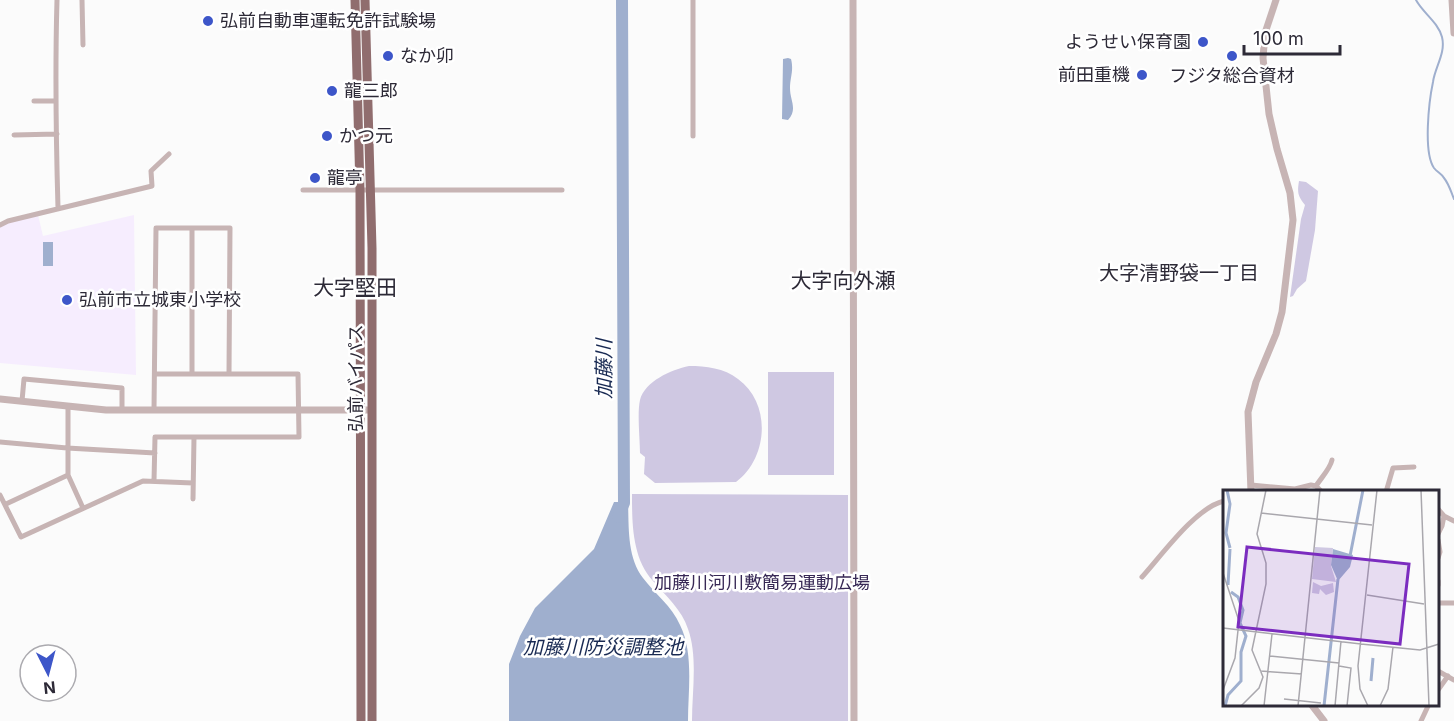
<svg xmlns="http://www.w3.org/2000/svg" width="1454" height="721" viewBox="0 0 1454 721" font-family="Inter,'Noto Sans JP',sans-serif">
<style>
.education{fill:#f6edfe}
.green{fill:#cfc8e2}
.water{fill:#9fafce}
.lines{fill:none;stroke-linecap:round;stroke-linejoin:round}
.stream{stroke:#9fafce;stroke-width:2}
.river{stroke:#9fafce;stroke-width:12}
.minor{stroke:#c7b4b4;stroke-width:5}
.tertiary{stroke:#c7b4b4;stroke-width:7}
.trunk{stroke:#906d6e;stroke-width:9}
.poi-dot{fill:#3d56c9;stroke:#fff;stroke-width:2}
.labels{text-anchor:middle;stroke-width:5;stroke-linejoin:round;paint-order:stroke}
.poi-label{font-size:18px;fill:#2d2a37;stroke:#fff;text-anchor:start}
.street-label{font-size:18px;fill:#2d2a37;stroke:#fff}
.park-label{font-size:18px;fill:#372855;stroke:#fff}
.neighbourhood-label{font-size:20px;fill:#2d2a37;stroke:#fff}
.water-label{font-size:20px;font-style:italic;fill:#182952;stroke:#fff}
.quarter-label{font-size:21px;fill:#2d2a37;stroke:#fff}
.inset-river{fill:none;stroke:#9fafce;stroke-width:3}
.inset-road{fill:none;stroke:#a9a7ad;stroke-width:1.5}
.view{fill:#7b2cbf;fill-opacity:0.15;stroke:#7b2cbf;stroke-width:3}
.inset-edge{fill:none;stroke:#2d2a37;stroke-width:3}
</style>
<rect width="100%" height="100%" fill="#fbfbfb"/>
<path class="education" d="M38 215 43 236 134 215 136 375 0 363V227L8 222Z"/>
<path class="green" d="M1299 181 1306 182 1318 191 1315 230 1306 281 1297 289 1293 296 1290 297 1301 219 1305 205C1298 196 1297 193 1299 181Z
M689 366C706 366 724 368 738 379 772 404 768 458 736 482L655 483 644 474 645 457 640 453C640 439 637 413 640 400 645 381 671 370 689 366Z
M768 372H834V475H768Z
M632 494 848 495V721H692C692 692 698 657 688 629 682 610 666 596 653 581 632 558 632 523 632 494Z"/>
<path class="water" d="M788 58 791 59C794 71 790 77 790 88 790 101 798 109 788 120L782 119 783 59Z
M43 242H53V266H43Z
M614 502H628C629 528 627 557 643 578 655 594 672 606 680 625 694 653 688 691 688 721H509V664L520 636 535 608 594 549Z"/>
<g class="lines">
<path class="stream" d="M1416 0C1423 13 1438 22 1442 37 1446 53 1435 67 1433 82 1429 101 1423 152 1434 168 1437 172 1442 174 1444 178 1449 184 1451 192 1454 199"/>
<path class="river" d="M618 517 624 503 622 0"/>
<path class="minor" d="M57 0C55 70 56 139 58 208
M82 0 83 45
M693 0V136
M34 101H55
M14 135 57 134
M303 190H562
M0 225 8 221 152 186 151 171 169 154
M192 228V374
M22 401 24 379 122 388V410
M68 406V475L83 508
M154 410 156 228H230L229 374
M0 442 67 448 155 453
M154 481 155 437H299L298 374H155
M1251 485 1295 489 1311 485 1316 486 1322 492
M1316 486C1321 478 1330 469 1332 460
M1386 492 1393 468 1414 467
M0 495 21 537 143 481 193 483
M193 499 194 437
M6 504 68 475
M1438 509 1444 516 1454 521
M1438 534 1442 526 1444 516
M1438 540 1440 552 1438 558
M1142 577C1162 555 1195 508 1224 501
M1438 581V585
M1438 603H1454
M1438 671 1454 680
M1438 690 1448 676
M1421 721 1429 704"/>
<path class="tertiary" d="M853 0 854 721
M1452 0 1454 33
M0 399 106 410H372
M1251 492 1248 412 1256 382 1276 334 1282 312 1293 220 1290 193 1277 149 1269 114 1263 58 1265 33 1276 0
M1311 704 1324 721"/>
<path class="trunk" d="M355 0 360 190 361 721
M365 0 372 248V721"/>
</g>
<g class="poi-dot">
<circle cx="208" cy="21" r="6"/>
<circle cx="1203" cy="42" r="6"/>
<circle cx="388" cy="56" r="6"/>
<circle cx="1232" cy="56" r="6"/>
<circle cx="1142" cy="75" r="6"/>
<circle cx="332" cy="91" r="6"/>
<circle cx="327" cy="136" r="6"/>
<circle cx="315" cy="178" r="6"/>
<circle cx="67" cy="300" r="6"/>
</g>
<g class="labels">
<g class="poi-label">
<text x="220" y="27">弘前自動車運転免許試験場</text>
<text x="1191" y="48" text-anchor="end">ようせい保育園</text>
<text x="400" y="62">なか卯</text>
<text x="1130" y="81" text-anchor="end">前田重機</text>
<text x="1232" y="82" text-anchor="middle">フジタ総合資材</text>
<text x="344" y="97">龍三郎</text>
<text x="339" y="142">かつ元</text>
<text x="327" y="184">龍亭</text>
<text x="79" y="306">弘前市立城東小学校</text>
</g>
<g class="street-label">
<text transform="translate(356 378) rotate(-90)" y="6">弘前バイパス</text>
</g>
<g class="park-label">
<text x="762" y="589">加藤川河川敷簡易運動広場</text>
</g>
<g class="neighbourhood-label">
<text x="1179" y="280">大字清野袋一丁目</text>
</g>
<g class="water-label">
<text transform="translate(604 369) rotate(-90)" y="7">加藤川</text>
<text x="603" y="654">加藤川防災調整池</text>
</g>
<g class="quarter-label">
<text x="843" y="288">大字向外瀬</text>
<text x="355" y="295">大字堅田</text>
</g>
</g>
<g transform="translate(1223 490)">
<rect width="216" height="216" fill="#fbfbfb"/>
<path d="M92 57 110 58 108 76 113 92 89 89ZM90 92 98 96 110 93 111 102 103 105 97 99 96 104 89 103Z" fill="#cfc8e2"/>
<path d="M110 59 130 65 127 77 115 91 108 75Z" fill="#9fafce"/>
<path class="inset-river" d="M4 0 7 14 3 43 7 58M127 66 140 0M5 95 7 59M148 191 150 168M2 216 5 205 18 191V162L23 146 17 133 20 120 15 107 8 102M101 216 115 89"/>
<path class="inset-road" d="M198 0 206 216M38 23 149 35M0 83 16 131 12 168 0 200M144 105 201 114M0 138 138 154M138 154 197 160 216 154M46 166 116 173M116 176 128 178 124 216M37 181 79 184M61 209 98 213M18 216 36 198 40 187 29 160 43 94V73L34 44 43 0M41 216 49 144M75 216 97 0M112 216 118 151M145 216 137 199 135 176 154 0M157 216 165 199 170 157"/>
<path class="view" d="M24 57 186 74 177 154 15 137Z"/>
<rect width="216" height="216" class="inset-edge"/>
</g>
<g transform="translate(48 673) rotate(174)"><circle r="28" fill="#ffffff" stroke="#abaaaf" stroke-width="1.5"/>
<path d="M0-4.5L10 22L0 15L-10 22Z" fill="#3d56c9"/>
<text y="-9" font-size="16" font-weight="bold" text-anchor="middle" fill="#2d2a37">N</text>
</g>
<path d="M1244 45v9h96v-9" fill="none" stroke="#2d2a37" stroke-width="3"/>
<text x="1253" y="45" font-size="18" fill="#2d2a37" stroke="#ffffff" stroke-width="4.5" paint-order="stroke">100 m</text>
</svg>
